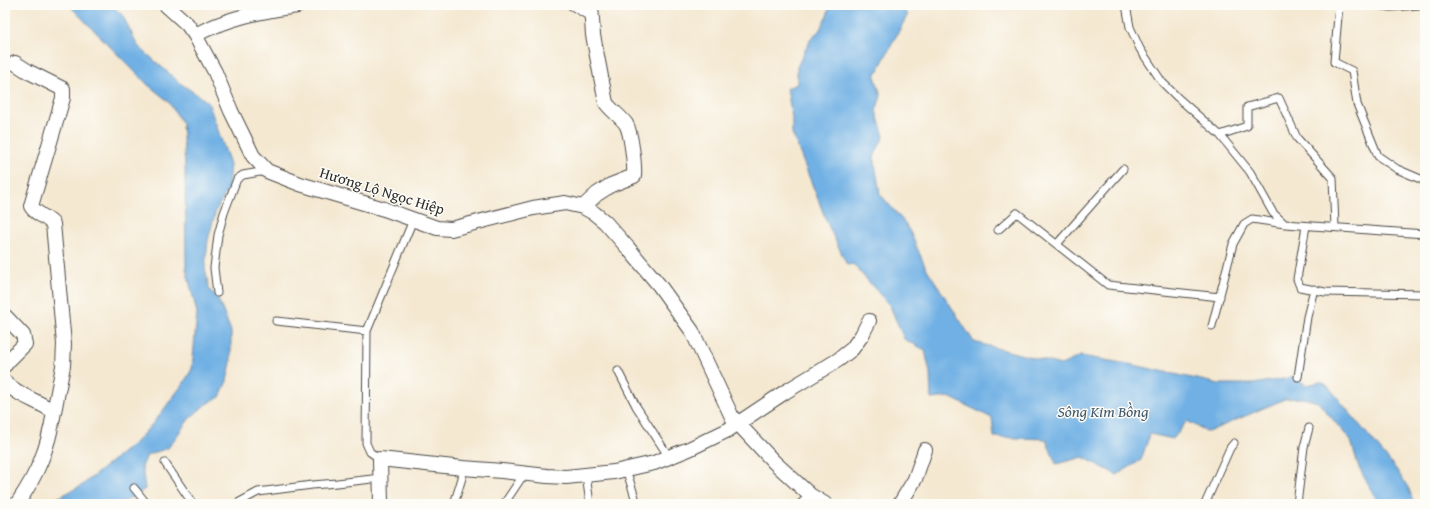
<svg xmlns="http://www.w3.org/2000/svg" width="1430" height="509" viewBox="0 0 1430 509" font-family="'Gentium Book Plus',serif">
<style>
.water{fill:#70b0e4;stroke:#4e6e88}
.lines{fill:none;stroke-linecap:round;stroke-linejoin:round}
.lane-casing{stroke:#494744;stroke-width:9}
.street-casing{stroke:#494744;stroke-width:16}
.lane{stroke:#fff;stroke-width:7}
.street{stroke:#fff;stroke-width:14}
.labels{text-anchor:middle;stroke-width:3;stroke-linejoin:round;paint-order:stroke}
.street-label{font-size:15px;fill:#2b2b2b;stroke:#fdfcf7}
.water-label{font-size:16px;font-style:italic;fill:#435a6c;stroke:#fdfcf7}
</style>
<rect width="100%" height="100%" fill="#fdfcf7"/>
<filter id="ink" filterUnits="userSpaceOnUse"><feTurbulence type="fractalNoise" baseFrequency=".025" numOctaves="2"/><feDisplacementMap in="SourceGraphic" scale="8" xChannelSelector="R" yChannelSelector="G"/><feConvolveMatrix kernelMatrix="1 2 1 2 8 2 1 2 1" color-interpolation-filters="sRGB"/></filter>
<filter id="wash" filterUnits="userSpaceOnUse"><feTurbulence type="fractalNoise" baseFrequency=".012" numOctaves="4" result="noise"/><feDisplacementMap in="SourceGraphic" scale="16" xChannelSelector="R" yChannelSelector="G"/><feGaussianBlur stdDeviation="0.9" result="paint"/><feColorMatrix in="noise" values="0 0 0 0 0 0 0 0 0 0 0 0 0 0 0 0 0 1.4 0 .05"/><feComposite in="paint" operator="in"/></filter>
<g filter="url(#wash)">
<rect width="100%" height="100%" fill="#f4e8d1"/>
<path class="water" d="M69 5H112L123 16 138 46 180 83 208 102 230 164 228 190 216 210 208 240 205 268 209 289 218 299 231 331V363L227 381 220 397 206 404 189 419 168 448 147 455 142 467 145 489 124 502 113 504H50L53 500 81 486 136 442 154 422 183 384 192 369 197 313 186 268 185 167 182 123 168 101 147 84Z
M830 5H898L908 14 875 76 881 96 876 111 884 136 874 157 880 194 905 223 911 234 925 266 974 342 1061 365 1081 356 1134 365 1219 384H1253L1295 377 1306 385 1320 382 1327 385 1396 469 1409 489 1414 504H1379L1359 468 1351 441 1318 402 1303 398 1285 399 1208 432 1187 421 1173 439 1150 434 1141 460 1117 475 1083 457 1056 464 1046 439 994 437 992 418 949 397 931 399 930 373 925 350 904 339 890 306 853 264 847 265 828 225 792 133V118L787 88 797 84V67L811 38 819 31 827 16Z"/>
</g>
<g filter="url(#ink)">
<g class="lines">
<defs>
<path id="lane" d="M570 5 590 17
M1126 5 1130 27 1140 49 1162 82 1177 97 1220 135 1250 172 1273 213 1285 224 1425 234
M1339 5 1334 62 1352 71 1357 104 1378 156 1397 169 1425 181
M1375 5 1391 7 1419 5
M1220 135 1247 126V107L1279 98 1297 138 1333 178 1335 227
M1306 226 1297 279 1300 287 1325 292 1425 294
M998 230 1017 213 1108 285 1220 297
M1057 244 1123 169
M217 293 214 268 218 235 224 213 237 179 243 175 266 171
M276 321 367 331
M1212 326 1233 244 1244 224 1252 219 1285 224
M618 371 636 406 669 457
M1298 377 1307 317 1314 289
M380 459 370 452 366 443 367 331 413 220
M165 463 193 504
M626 469 637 504
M586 475 590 504
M134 488 147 504
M236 504 258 492 312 485 337 483 381 478
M454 504 462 478 463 468
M504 504 524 474
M800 504 810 495
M1205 504 1230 448 1234 443
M1297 504 1304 447 1309 428"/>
<path id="street" d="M166 5 187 24 195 35 215 72 231 111 253 156 267 171 300 184 384 209 437 228 451 229 533 208 565 203 583 207 594 213 605 222 628 248 659 285 692 331 732 417 774 462 810 495 825 504
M195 35C228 18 260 11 297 6
M15 63 29 72 63 89V98L31 206C36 215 45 215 53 224L64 344 63 366 54 412
M583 207 597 194 611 185 634 176C635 166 631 132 626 124 620 116 612 111 606 103L593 35 591 5
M5 316 23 335 25 344 9 360 5 365
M5 382C18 396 39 401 54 412 48 449 38 473 17 504
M381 504 380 459 463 468 502 471 547 476 566 477 614 472 654 463 689 449 728 430 785 392 838 360 852 349 862 335 869 321
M900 504 915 479 925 450"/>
</defs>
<use href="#lane" class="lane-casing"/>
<use href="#street" class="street-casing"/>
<use href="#lane" class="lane"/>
<use href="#street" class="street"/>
</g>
</g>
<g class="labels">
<g class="street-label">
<text transform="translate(382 191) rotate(17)" y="5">Hương Lộ Ngọc Hiệp</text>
</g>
<g class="water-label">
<text x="1103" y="417">Sông Kim Bồng</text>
</g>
</g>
<rect width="1430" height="509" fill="none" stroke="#fdfcf7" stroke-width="20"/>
</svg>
